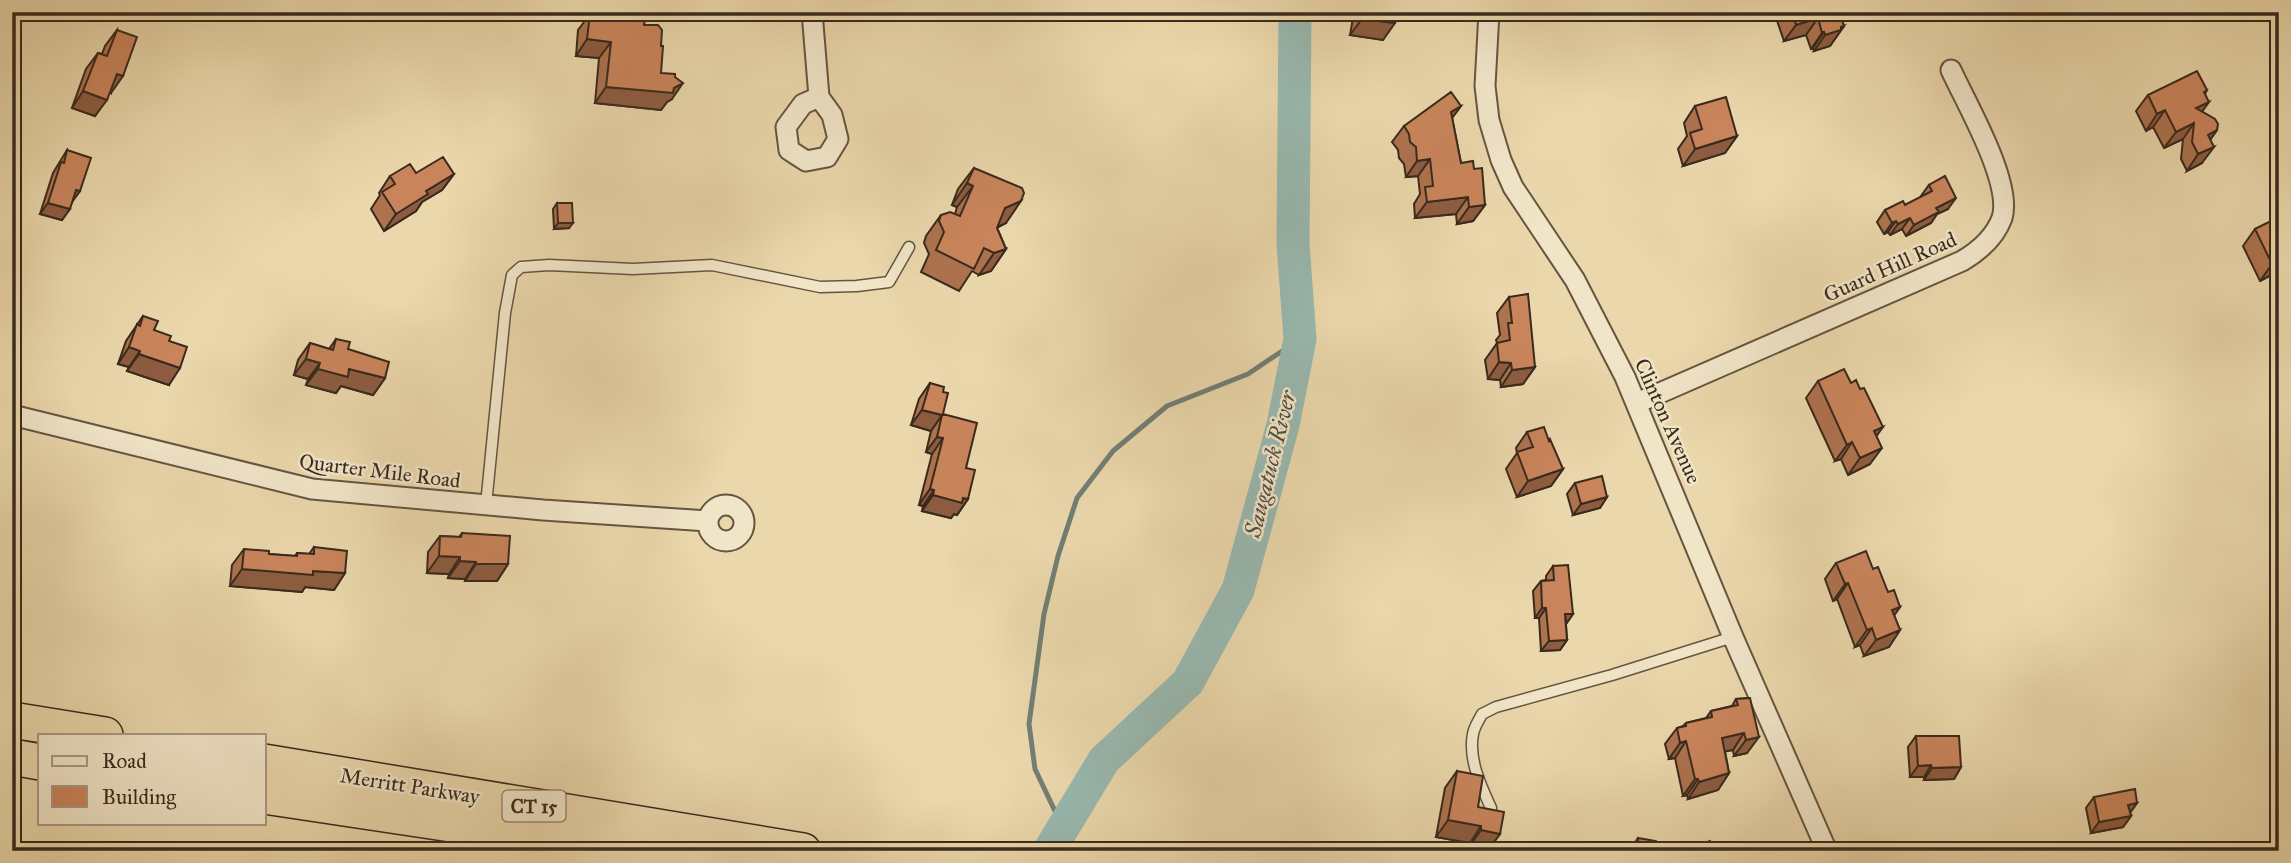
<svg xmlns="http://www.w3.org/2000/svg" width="2291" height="863" viewBox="0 0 2291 863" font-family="'IM FELL Great Primer',serif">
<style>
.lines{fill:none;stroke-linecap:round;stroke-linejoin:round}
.stream{stroke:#727f75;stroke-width:5}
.river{stroke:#98b8af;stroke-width:33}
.service-casing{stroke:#655540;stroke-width:13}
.minor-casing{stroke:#655540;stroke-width:23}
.motorway-casing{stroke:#392a1d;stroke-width:38}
.service{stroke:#f1e5c8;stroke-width:10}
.minor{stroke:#f1e5c8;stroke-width:19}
.motorway{stroke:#ead7ab;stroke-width:35}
.wall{fill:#ad724e;stroke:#392a1d;stroke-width:2}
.shaded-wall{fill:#8d5c40;stroke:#392a1d;stroke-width:2}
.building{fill:#c9845b;stroke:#392a1d;stroke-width:2}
.labels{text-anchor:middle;stroke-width:5;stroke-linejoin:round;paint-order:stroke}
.shield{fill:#f1e5c8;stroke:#706250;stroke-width:2}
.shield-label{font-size:19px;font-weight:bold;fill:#392a1d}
.street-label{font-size:21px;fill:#392a1d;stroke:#f1e5c8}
.water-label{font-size:23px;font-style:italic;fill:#514e42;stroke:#f1e5c8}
</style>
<rect width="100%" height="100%" fill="#ead7ab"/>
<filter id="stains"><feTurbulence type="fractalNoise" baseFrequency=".00286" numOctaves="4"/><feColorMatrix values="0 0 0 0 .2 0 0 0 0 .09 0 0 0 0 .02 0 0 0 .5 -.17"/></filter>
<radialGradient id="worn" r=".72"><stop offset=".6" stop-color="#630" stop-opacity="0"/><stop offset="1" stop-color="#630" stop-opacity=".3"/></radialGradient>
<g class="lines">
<path class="stream" d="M1063 828 1035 769 1029 724 1044 614 1058 556 1077 498 1113 451 1167 406 1248 374 1300 339"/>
<path class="river" d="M1049 851 1104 760 1188 682 1238 590 1283 425 1300 339 1293 244 1295 12"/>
<defs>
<path id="service" d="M486 505 505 313 512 275 521 267 549 265 633 269 712 265 820 287 857 286 889 282 909 247
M1491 808C1481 786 1468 759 1473 734 1474 727 1479 720 1482 714L1496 707 1612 675 1733 637"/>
<path id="minor" d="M812 12 819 97 832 115 838 139 827 157 806 161 789 150 786 127 803 104 819 97
M1489 12 1485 86 1489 120 1501 160 1513 187 1575 280 1625 377 1733 637 1827 851
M1637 403 1962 261C1979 251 1995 237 2002 218 2013 183 1966 103 1951 70
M12 415 312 489 543 510 708 521
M708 523a18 18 0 1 1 36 0a18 18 0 1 1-36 0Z"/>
<path id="motorway" d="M12 720 105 735
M12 757 40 762
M264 762 803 851
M264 796 632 851"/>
</defs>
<use href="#service" class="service-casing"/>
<use href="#minor" class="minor-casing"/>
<use href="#motorway" class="motorway-casing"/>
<use href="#service" class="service"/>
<use href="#minor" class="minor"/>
<use href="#motorway" class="motorway"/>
</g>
<path class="wall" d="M1354 12H1410L1406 17 1396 16 1383 40 1350 35Z
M1774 12H1841L1840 14 1844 26 1830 46 1814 51 1813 48 1811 49 1806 35 1784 41Z
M590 14 644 25 661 46V73L672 99 667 102 661 110 595 103 599 58 576 56 578 30Z
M117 30 111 93 110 92 95 116 72 108 86 69 98 53 102 54 105 46Z
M2207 90 2205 94 2202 111 2217 130 2210 140 2202 163 2187 171 2181 159 2183 139 2164 148 2153 127 2146 131 2136 111 2148 95Z
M1461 106 1452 118 1461 163 1474 169 1485 205 1473 221 1457 224 1456 214 1415 218 1414 204 1420 194 1418 176 1406 177 1404 164 1399 158 1398 150 1392 142 1404 126Z
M1695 106 1737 136 1725 153 1683 166 1678 149 1687 136 1684 123Z
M67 150 72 202 62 220 40 214 53 173Z
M974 168 1006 223 997 228 1006 249 991 271 979 275 972 271 959 291 921 272 929 254 924 243 926 236 941 215 955 214 957 207 952 205 958 189Z
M416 173 454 174 442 190 422 202 416 211 384 231 371 209 380 195 379 193 390 176Z
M1929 185 1948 209 1937 214 1931 223 1906 236 1902 229 1890 235 1888 232 1884 234 1877 222 1885 210 1905 205 1922 197 1921 196Z
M557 203 569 228 554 229 553 209Z
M2279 214V271L2260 281 2243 246 2255 229 2276 219Z
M1509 297 1535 367 1523 384 1501 387 1500 380 1488 379 1485 360 1497 343 1496 340 1500 335 1497 313Z
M143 316 154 330 169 341V385L127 371 129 367 118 364 126 341Z
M336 339 385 378 373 395 341 386 336 393 306 385 308 379 294 375 298 360 310 343 329 349Z
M1818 381 1876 436 1870 464 1848 475 1841 459 1835 461 1806 398Z
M930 383 943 392V414L966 468 968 499 957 515 954 514 951 518 922 511 923 506 919 505 932 454 926 452 931 431 911 425 919 399Z
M1527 432 1563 469 1551 486 1517 497 1506 469 1517 453 1516 448Z
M1575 483 1607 497 1600 508 1573 515 1567 494Z
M462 533 508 564 497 581H465V579L448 578 449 574 427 573 428 552 440 536 459 537Z
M314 547 345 573 334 590 305 587 302 592 230 586 232 565 244 549 269 554 295 556 297 553 309 554Z
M1836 563 1873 569 1888 592 1900 607 1894 615 1900 630 1889 647 1864 656 1860 645 1855 647 1837 599 1833 601 1825 579Z
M1553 566 1573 614 1566 624 1567 640 1560 650 1541 651 1539 618H1535L1533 591 1541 581 1546 580V576Z
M1750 698 1747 753 1734 756 1733 750 1725 751 1729 773 1718 790 1688 799 1687 795 1683 796 1675 758 1669 759 1665 744 1677 728 1683 726 1686 723 1706 718 1711 711 1732 706 1736 699Z
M1916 736 1961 767 1954 779 1924 780V777H1910L1908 747Z
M1457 771 1478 807 1500 834 1488 850 1469 847 1470 843 1436 837 1445 788Z
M2094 797 2137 803 2130 813 2131 816 2123 827 2091 833 2086 808Z
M1638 838 1657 851H1635L1634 844Z"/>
<path class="shaded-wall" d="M1388 12H1410L1406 17 1386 15Z
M1818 18 1806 35 1784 41 1796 25Z
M1362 19 1395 23 1383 40 1350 35Z
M1844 26 1830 46 1814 51 1825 35Z
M1824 32 1813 48 1811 49 1822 33Z
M587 39 611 42 599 58 576 56Z
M117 74 123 76 111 93 105 90Z
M683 83 672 99 667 102 661 110 595 103 606 87 674 88Z
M83 91 107 100 95 116 72 108Z
M2209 102 2197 119 2196 108Z
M1461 106 1449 122 1451 112Z
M2165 110 2153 127 2146 131 2157 114Z
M2194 123 2183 139 2164 148 2176 132Z
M2217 130 2205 147 2208 135Z
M1737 136 1725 153 1683 166 1695 149Z
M2214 147 2202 163 2187 171 2198 154Z
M1430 159 1418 176 1406 177 1417 161Z
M454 174 442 190 422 202 416 211 384 231 396 214 426 191Z
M967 183 973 186 957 207 952 205Z
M76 190 80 191 72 202 68 201Z
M1468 197 1456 214 1415 218 1427 202Z
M1956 198 1948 209 1937 214 1931 223 1906 236 1914 225 1936 208Z
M1021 201 1006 223 990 230 1005 208Z
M48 203 70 209 62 220 40 214Z
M1485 205 1473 221 1457 224 1469 207Z
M1910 218 1902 229 1890 235 1898 224Z
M1896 221 1888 232 1884 234 1892 223Z
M558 223H573L569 228 554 229Z
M1006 249 991 271 979 275 994 253Z
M2279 261V271L2260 281 2272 264Z
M129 347 140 351 129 367 118 364Z
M139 354 180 368 169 385 127 371Z
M306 359 320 363 308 379 294 375Z
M1499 362 1511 363 1500 380 1488 379Z
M1535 367 1523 384 1501 387 1512 370Z
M318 369H349L385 378 373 395 341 386 336 393 306 385Z
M922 410 942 415 931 431 911 425Z
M1883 427 1871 444 1874 431Z
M937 437 943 438 932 454 926 452Z
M1852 442 1841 459 1835 461 1847 445Z
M1882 448 1870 464 1848 475 1860 458Z
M1563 469 1551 486 1517 497 1528 481Z
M930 489 934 490 923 506 919 505Z
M933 495 963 498 968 499 957 515 954 514 951 518 922 511Z
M1607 497 1600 508 1573 515 1581 504Z
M439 556 460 557 449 574 427 573Z
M460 561 476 562 465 579 448 578Z
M476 564H508L497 581H465Z
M242 569 313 571 345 573 334 590 305 587 302 592 230 586Z
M1848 583 1837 599 1833 601 1845 584Z
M1900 607 1889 623 1892 610Z
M1542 608H1546L1539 618H1535Z
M1565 614H1573L1566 624Z
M1872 628 1860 645 1855 647 1867 630Z
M1900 630 1889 647 1864 656 1876 640Z
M1567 640 1560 650 1541 651 1549 641Z
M1744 733 1733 750 1710 754 1722 738Z
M1759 737 1747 753 1734 756 1746 740Z
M1686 741 1675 758 1669 759 1680 743Z
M1931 765 1924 777H1910L1918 766Z
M1961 767 1954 779 1924 780 1932 768Z
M1729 773 1718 790 1688 799 1699 782Z
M1695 779H1698L1687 795 1683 796Z
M2137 803 2129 814 2128 805Z
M2131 816 2123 827 2091 833 2099 822Z
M1448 820 1481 826 1470 843 1436 837Z
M1481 830 1500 834 1488 850 1469 847Z"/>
<path class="building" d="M1363 12H1396L1395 23 1362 19Z
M1792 12H1839L1844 26 1841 27V30L1825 35 1824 32 1822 33 1818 18 1796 25Z
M590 14 645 20 644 25H658L662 30 661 46H663L661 73 675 74V77L683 83 674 88 673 93 606 87 611 42 587 39Z
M117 30 137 37 123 76 117 74 107 100 83 91 98 53 107 56Z
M2197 71 2207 90 2204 92 2209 102 2196 108 2215 119 2218 124 2217 130 2208 135 2214 147 2198 154 2192 142 2194 123 2176 132 2165 110 2157 114 2148 95Z
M1451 92 1461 106 1451 112 1461 163 1473 161 1474 169 1482 168 1485 205 1469 207 1468 197 1427 202 1425 187 1433 186 1430 159 1417 161 1416 147 1410 142 1409 134 1404 126Z
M1726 97 1737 136 1695 149 1690 133 1702 129 1695 106Z
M67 150 91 158 80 191 76 190 70 209 48 203 61 162 64 163Z
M443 157 454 174 426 191 428 194 396 214 382 192 395 184 390 176 410 164 416 173Z
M974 168 1022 188 1024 193 1021 201 1005 208 997 228 1006 249 994 253 984 248 974 269 936 250 944 232 939 221 941 215 950 212 960 216 973 186 967 183Z
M1945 176 1956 198 1936 208 1939 212 1914 225 1910 218 1898 224 1896 221 1892 223 1885 210 1903 201 1905 205 1932 191 1929 185Z
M557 203H572L573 223H558Z
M2279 217V261L2272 264 2255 229Z
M1528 294 1535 367 1512 370 1511 363 1499 362 1497 343 1510 340 1508 323H1512L1509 297Z
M143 316 158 321 154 330 171 336 169 341 187 347 180 368 139 354 140 351 129 347 137 324 140 326Z
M336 339 350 342 348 349 389 362 385 378 349 369 348 377 318 369 320 363 306 359 310 343 333 350Z
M1844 369 1851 383 1856 380 1860 389 1864 388 1883 427 1874 431 1882 448 1860 458 1852 442 1847 445 1818 381Z
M930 383 944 387 943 392 948 393 943 414 977 423 966 468 975 470 968 499 963 498 962 503 933 495 934 490 930 489 943 438 937 437 942 415 922 410Z
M1544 427 1549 441 1550 439 1563 469 1528 481 1517 452 1533 447 1527 432Z
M1602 476 1607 497 1581 504 1575 483Z
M462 533 510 536 508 564H476V562L460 561V557L439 556 440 536 461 537Z
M314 547 347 551 345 573 313 571V575L242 569 244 549 269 551V554L297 556V553L314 554Z
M1866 551 1873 569 1878 567 1888 592 1894 590 1900 607 1892 610 1900 630 1876 640 1872 628 1867 630 1848 583 1845 584 1836 563Z
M1568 565 1573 614H1565L1567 640 1549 641 1546 608H1542L1541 581 1554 580 1553 566Z
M1750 698 1759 737 1746 740 1744 733 1722 738 1729 773 1699 782 1698 779H1695L1686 741 1680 743 1677 728 1686 726V723L1712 717 1711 711 1738 705 1736 699Z
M1916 736H1959L1961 767 1932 768 1931 765 1918 766Z
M1457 771 1483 776 1478 807 1504 812 1500 834 1481 830V826L1448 820Z
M2135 789 2137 803 2128 805 2131 816 2099 822 2094 797Z
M1638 838 1656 841 1657 851H1639Z
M1710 841 1713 851H1680Z"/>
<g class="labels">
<rect class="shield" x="502.5" y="790.5" width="63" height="31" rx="5"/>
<g class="shield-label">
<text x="534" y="813">CT 15</text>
</g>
<g class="street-label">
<text transform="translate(1890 267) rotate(-24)" y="7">Guard Hill Road</text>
<text transform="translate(1668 421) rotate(66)" y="7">Clinton Avenue</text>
<text transform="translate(380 471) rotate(7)" y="7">Quarter Mile Road</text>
<text transform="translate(410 786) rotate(9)" y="7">Merritt Parkway</text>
</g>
<g class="water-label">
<text transform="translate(1270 464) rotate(-76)" y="8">Saugatuck River</text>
</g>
</g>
<rect width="2291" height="863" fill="none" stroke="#ead7ab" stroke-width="42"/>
<rect x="14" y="14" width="2263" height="835" fill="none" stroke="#392a1d" stroke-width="3.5"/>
<rect x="21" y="21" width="2249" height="821" fill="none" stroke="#392a1d" stroke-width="2"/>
<rect x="38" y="734" width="228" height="91" fill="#f1e5c8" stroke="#a79a84" stroke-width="2"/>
<rect x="52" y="756" width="35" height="10" fill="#f1e5c8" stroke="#a79a84" stroke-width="2"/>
<text x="102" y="768" font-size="21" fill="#392a1d">Road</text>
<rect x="52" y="786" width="35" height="21" fill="#c9845b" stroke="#a79a84" stroke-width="2"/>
<text x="102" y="804" font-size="21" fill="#392a1d">Building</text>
<rect width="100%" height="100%" filter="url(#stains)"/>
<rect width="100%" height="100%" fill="url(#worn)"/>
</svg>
